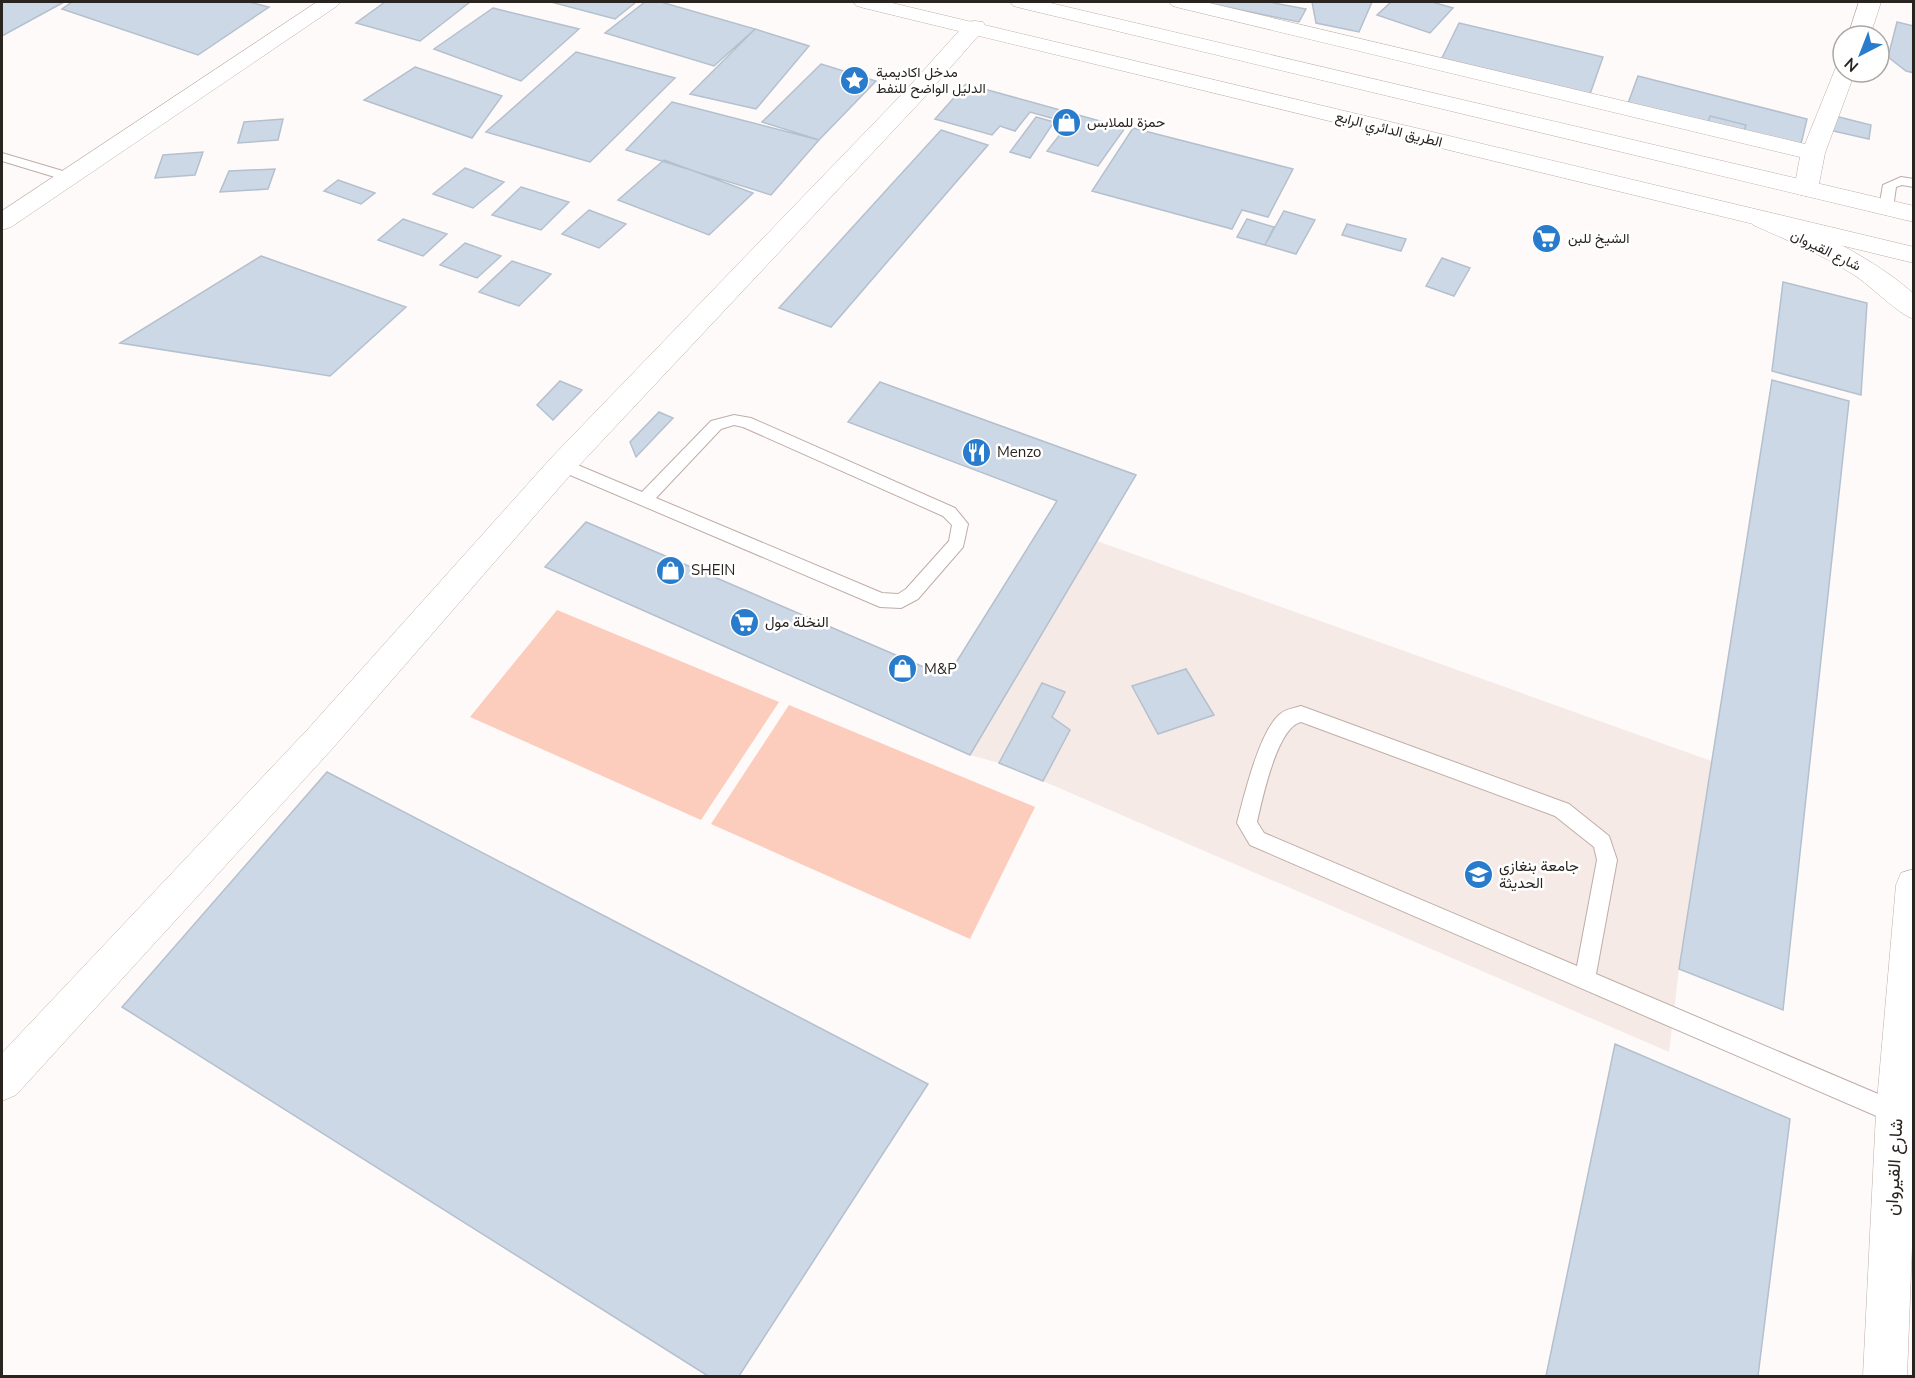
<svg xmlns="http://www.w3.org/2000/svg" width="1915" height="1378" viewBox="0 0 1915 1378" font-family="'Nunito Sans',Vazirmatn,sans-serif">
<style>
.built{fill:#f5eae6}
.green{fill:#fcccbc}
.building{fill:#ccd8e5;stroke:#b4c0cd;stroke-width:1.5}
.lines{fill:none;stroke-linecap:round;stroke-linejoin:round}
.service-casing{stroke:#bfada7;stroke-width:2}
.minor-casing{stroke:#bfada7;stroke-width:1}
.secondary-casing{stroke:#bfada7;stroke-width:1}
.primary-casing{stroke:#bfada7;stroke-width:1}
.service{fill:#fff;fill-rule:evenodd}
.minor{fill:#fff;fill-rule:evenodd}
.secondary{fill:#fff;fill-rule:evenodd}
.primary{fill:#fff;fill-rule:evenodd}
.labels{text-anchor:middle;stroke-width:5;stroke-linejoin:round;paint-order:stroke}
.far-poi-label{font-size:14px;fill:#2a2421;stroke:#fff;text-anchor:start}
.far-street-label{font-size:14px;fill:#2a2421;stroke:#fff}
.poi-label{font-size:15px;fill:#2a2421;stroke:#fff;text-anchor:start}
.near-street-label{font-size:18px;fill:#2a2421;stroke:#fff}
</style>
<rect width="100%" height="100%" fill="#fefaf9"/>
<path class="built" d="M1097 541 1717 763 1679 969 1669 1052 1043 781 999 763 970 755Z"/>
<path class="green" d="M557 610 779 702 701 820 470 717Z
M789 705 1035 807 970 939 711 824Z"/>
<path class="building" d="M2 2H64L2 36Z
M72 2H249L269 7 198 55 62 9Z
M385 2H470L420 41 356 23Z
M551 2H636L615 19Z
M645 2H661L755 29 714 66 605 33Z
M1202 2H1269L1306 9 1299 22Z
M1312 2H1372L1359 32 1316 23Z
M1391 2H1432L1453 8 1430 33 1377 15Z
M493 8 579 29 521 81 434 49Z
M1897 22 1914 26V73L1906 71 1888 57Z
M1459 23 1603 57 1589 97 1441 60Z
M755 29 809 46 756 109 690 94Z
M576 52 675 78 590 162 486 132Z
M821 64 876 81 819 140 762 122Z
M415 67 502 96 472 138 364 100Z
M1638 76 1807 119 1800 148 1743 133 1746 125 1710 116 1707 126 1627 106Z
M966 84 1125 128 1098 166 1047 151 1069 123 1030 112 1015 131 1000 126 992 135 935 119Z
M672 102 819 140 771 195 626 150Z
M1710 116 1746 125 1743 136 1707 126Z
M1835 116 1871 125 1869 139 1833 131Z
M1036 117 1054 122 1030 158 1010 152Z
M283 119 278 140 238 143 244 122Z
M1133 128 1293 169 1268 217 1242 210 1232 229 1092 191Z
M941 130 988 145 831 327 779 308Z
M203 152 195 175 155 178 163 155Z
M664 160 753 193 709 235 618 200Z
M465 168 504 182 473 208 433 194Z
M275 169 268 189 220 192 229 171Z
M338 180 375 193 361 204 324 191Z
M521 187 569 202 541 230 492 215Z
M589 210 626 224 599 248 562 234Z
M1284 211 1315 220 1296 254 1265 245Z
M403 219 447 234 423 256 378 240Z
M1247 219 1274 227 1265 245 1237 237Z
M1347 224 1406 239 1401 251 1342 235Z
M465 243 501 256 477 278 440 265Z
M261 256 406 307 330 376 120 343Z
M1442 258 1470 268 1454 296 1426 286Z
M512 261 551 274 519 306 479 292Z
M1783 282 1867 303 1861 395 1772 371Z
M1772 380 1849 401 1783 1010 1679 969Z
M560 381 582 390 553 420 537 405Z
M880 382 1136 475 970 755 545 567 586 522 947 677 1057 501 848 422Z
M659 412 673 418 636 457 630 442Z
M1186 669 1214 715 1158 734 1132 686Z
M1042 683 1065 692 1052 717 1070 730 1043 781 999 763Z
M327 772 928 1084 739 1376H708L122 1007Z
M1615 1044 1790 1119 1758 1376H1546Z"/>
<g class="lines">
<defs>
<path id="service" d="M2 153 73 174 75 177 68 181 2 161Z
M1901 177 1914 179V187L1902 185 1896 187 1893 208 1886 212 1881 211 1879 208 1883 185Z
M734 415 751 418 955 508 968 524 963 547 918 599 901 608 880 607 556 469 554 465 556 461H568L642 492 711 421ZM734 425 743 427 943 516 952 525 949 541 906 589 898 594 882 593 656 498 721 429Z
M1301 706 1569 804 1609 836 1617 860 1596 974 1904 1105 1907 1113 1904 1121 1896 1124 1888 1121 1250 845 1237 823C1244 796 1259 733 1279 715 1285 709 1294 708 1301 706ZM1301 722 1555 816 1594 847 1597 860 1577 966 1264 833 1257 822C1262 800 1277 727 1301 722Z"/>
<path id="minor" d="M317 2H341L337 6 11 227 2 230V211Z
M1169 2H1205L1805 144 1836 67 1843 66V72H1855L1825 153 1818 189 1815 194 1806 196 1797 194 1794 189 1800 157 1180 8 1173 6Z
M1859 2H1881L1870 36H1848Z
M975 21 983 22 986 27 921 101 572 473 332 749 16 1095 2 1101V1053L308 729 552 457 905 91 967 22Z"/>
<path id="secondary" d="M1762 212C1808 224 1879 262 1914 294V319C1899 315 1870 285 1854 275 1823 255 1787 240 1753 225L1750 220 1753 215Z
M1914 869V1194L1907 1376H1863L1876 1113 1896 885 1901 873Z"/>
<path id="primary" d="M853 2H888L1914 247V263L864 8 857 6Z
M1010 2H1046L1914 206V222L1021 8 1014 6Z"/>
</defs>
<use href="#service" class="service-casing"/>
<use href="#minor" class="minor-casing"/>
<use href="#secondary" class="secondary-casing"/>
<use href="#primary" class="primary-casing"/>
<use href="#service" class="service"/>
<use href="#minor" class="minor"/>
<use href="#secondary" class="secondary"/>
<use href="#primary" class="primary"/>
</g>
<defs>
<symbol id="sight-disc" viewBox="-11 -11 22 22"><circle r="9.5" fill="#287ccb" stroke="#fff"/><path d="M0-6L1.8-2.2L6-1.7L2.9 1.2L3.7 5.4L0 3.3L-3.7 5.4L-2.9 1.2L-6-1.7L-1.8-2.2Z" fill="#fff"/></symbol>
<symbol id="shop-disc" viewBox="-11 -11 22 22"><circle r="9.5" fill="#287ccb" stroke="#fff"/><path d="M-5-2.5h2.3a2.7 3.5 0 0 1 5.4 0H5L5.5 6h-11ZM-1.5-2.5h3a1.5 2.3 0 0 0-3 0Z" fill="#fff"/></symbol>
<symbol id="supermarket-disc" viewBox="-11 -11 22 22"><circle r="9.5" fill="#287ccb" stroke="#fff"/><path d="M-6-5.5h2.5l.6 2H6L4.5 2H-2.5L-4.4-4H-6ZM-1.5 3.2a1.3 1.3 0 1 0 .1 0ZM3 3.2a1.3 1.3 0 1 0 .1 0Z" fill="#fff"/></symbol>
<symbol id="restaurant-disc" viewBox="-11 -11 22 22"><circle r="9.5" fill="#287ccb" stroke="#fff"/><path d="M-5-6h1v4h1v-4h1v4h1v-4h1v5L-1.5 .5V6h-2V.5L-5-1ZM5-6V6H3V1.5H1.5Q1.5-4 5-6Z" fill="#fff"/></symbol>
<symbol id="university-disc" viewBox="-11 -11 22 22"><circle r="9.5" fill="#287ccb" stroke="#fff"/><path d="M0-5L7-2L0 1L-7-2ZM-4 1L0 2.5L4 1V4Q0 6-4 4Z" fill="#fff"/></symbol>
</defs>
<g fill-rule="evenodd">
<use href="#sight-disc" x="838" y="64" width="33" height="33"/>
<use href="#shop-disc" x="1050" y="106" width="33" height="33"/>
<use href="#supermarket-disc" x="1530" y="222" width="33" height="33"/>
<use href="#restaurant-disc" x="960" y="436" width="33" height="33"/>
<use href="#shop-disc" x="654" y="554" width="33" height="33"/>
<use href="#supermarket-disc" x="728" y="606" width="33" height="33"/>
<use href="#shop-disc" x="886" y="652" width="33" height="33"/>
<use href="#university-disc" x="1462" y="858" width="33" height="33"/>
</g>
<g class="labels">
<g class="far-poi-label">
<text x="876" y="77">مدخل اكاديمية<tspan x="876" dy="16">الدليل الواضح للنفط</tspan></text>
<text x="1087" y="127">حمزة للملابس</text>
<text x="1568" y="243">الشيخ للبن</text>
</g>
<g class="far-street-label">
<text transform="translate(1389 129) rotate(14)" y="5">الطريق الدائري الرابع</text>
<text transform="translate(1826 250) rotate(26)" y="5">شارع القيروان</text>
</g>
<g class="poi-label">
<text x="997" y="457">Menzo</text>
<text x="691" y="575">SHEIN</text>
<text x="765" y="627">النخلة مول</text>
<text x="924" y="674">M&amp;P</text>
<text x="1499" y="871">جامعة بنغازي<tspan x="1499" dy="17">الحديثة</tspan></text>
</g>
<g class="near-street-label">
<text transform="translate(1894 1167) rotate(-87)" y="6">شارع القيروان</text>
</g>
</g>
<rect width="1915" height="1378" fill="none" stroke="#2a2421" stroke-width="6"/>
<g transform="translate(1861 54) rotate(222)"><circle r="28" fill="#ffffff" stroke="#aaa7a6" stroke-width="1.5"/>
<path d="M0-4.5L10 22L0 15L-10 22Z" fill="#287ccb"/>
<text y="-9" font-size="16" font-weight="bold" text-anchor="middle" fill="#2a2421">N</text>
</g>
</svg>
